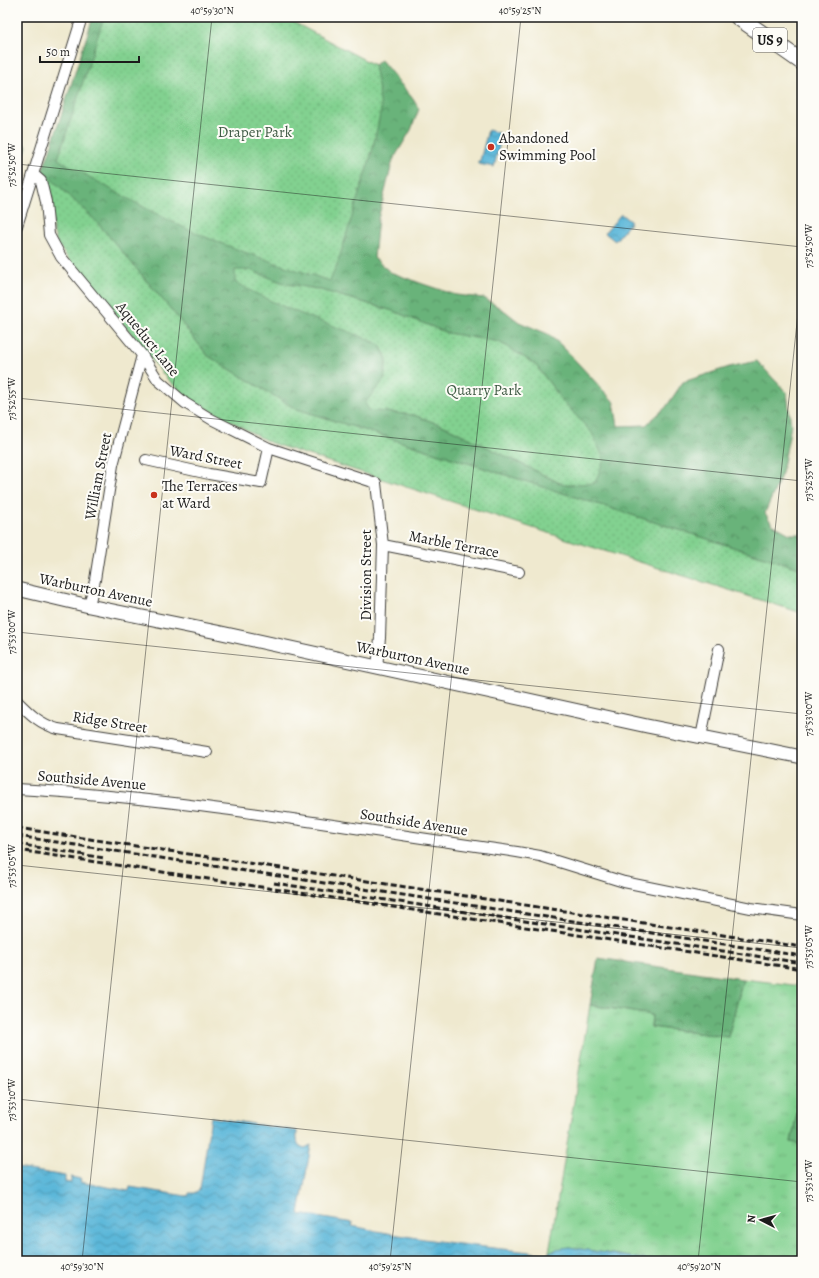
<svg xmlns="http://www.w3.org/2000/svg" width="819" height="1278" viewBox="0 0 819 1278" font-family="Alegreya,serif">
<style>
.grass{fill:url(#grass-tufts);stroke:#4f7656}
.forest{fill:url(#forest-crowns);stroke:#42684b;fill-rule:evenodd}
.park{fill:url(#park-dots);stroke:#4f7656}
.water{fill:url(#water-waves);stroke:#3c6a7a}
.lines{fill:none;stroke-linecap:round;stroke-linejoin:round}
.minor-casing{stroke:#3c3b37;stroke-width:12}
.tertiary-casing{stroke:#3c3b37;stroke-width:15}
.primary-casing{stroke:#3c3b37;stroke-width:18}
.minor{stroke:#fff;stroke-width:10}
.tertiary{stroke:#fff;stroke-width:13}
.primary{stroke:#fff;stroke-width:16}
.rail{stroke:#1c1c1c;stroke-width:3;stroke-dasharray:6 3;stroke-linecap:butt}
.ticks{fill:none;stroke:#1c1c1c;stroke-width:1;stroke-opacity:0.45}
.poi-dot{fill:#c8321e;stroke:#fdfcf7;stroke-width:1.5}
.labels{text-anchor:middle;stroke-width:4;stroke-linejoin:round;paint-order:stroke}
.shield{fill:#fdfcf7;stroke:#605f5e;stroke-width:1}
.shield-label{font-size:14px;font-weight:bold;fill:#1c1c1c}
.park-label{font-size:15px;fill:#405b45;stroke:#fdfcf7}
.poi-label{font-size:15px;fill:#1c1c1c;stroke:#fdfcf7;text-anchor:start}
.street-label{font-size:15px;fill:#1c1c1c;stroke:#fdfcf7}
.neatline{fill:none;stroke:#1c1c1c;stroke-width:1.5}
.ticks-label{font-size:10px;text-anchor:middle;fill:#1c1c1c}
</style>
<defs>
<pattern id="grass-tufts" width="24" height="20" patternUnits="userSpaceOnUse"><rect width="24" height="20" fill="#82d190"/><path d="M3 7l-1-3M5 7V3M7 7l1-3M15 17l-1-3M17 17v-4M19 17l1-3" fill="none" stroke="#70b37c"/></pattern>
<pattern id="forest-crowns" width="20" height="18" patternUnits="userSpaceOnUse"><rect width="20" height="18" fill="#69b37a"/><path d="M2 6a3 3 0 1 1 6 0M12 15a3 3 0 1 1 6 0" fill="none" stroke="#569163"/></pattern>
<pattern id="park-dots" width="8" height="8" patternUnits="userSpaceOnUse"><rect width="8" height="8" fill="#82d190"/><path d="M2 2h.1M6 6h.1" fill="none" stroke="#70b37c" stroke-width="1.8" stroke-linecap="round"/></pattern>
<pattern id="water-waves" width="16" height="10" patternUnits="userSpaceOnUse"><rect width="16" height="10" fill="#5cb7d9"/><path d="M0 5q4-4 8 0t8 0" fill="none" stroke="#4b94af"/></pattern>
</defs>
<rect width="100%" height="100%" fill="#fdfcf7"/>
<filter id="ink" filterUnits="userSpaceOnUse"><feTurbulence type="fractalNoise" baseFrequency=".025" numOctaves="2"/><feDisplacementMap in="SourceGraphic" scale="8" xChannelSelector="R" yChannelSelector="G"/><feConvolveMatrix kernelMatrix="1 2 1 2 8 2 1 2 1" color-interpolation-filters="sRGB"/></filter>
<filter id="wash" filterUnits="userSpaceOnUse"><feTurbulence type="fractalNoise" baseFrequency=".012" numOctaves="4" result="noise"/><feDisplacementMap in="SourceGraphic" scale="16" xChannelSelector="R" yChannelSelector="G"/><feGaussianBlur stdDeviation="0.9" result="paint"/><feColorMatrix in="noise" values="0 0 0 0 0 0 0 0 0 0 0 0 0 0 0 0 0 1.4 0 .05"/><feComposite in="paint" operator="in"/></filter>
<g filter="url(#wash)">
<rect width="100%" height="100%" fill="#efe9cf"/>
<path class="grass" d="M743 979 802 986V1090L791 1142 802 1144V1261H660L642 1259 569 1247 549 1252 590 1005 652 1015 651 1027 728 1037Z"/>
<path class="forest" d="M93 17H149L339 47 374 65 381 60 413 99 419 109 411 130 393 160 378 219 374 258 390 272 423 284 456 295 484 298 505 311 519 322 548 334 562 346 614 402 618 426 646 425 666 407 683 382 729 367 757 361 787 393 791 425 782 473 765 513 772 524 790 534H802V569L294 408 208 356 173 312 97 222 42 170 48 156ZM250 270 286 284 317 289 393 311 447 333 499 342 535 364 562 400 564 485 447 427 414 415 370 410 366 403 384 380 387 359 380 345 340 327 290 309Z
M598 958 743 979 728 1037 651 1027 652 1015 590 1005Z
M802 1090V1144L791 1142Z"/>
<path class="park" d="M104 17H284L374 65 379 91 381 110 372 152 338 262 330 281C282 265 234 250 187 229 143 208 100 183 58 159Z
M17 138 27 146 17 177Z
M42 170 97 222 173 312 208 356 294 408 802 569V613L579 543 271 443 189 399 168 380 124 325 76 269 57 244 53 229 52 198Z
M235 270H250L286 284 317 289 393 311 447 333 499 342 535 364 562 400 592 433 604 459 595 483 564 485 447 427 414 415 369 410 365 403 384 380 387 359 380 345C358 334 335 327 312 318 285 308 259 296 235 282Z"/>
<path class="water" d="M488 130 502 134 494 167 478 164V161H480Z
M621 214 631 222 615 241 605 233Z
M211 1117 297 1131C297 1138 295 1146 305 1148L311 1145 299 1214 353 1223 352 1226C416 1240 483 1247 548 1254L549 1252 555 1251 556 1249 569 1247 642 1259 660 1261H17V1168L65 1176V1182L71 1183V1177L81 1179 80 1182 129 1191 130 1187 186 1196 189 1195V1193H194L200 1189Z"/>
</g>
<g filter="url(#ink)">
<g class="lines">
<defs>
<path id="minor" d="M33 174 41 181 46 202 49 235 61 257 142 355 158 380 185 403 211 419 269 448 376 483 383 545 380 638 377 667
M17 226 82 17
M146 460 209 474 261 483 269 448
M383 545 519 572
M89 606 95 580 113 465 142 355
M17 701C30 714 40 724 58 729L207 752
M701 737 719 649
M17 789C185 798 351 829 517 852L540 856 624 882 751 908 802 915"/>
<path id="tertiary" d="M17 589 89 606 217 632 647 726 802 757"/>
<path id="primary" d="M738 17 802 62"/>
</defs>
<use href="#minor" class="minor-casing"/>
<use href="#tertiary" class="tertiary-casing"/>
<use href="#primary" class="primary-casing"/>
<use href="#minor" class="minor"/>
<use href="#tertiary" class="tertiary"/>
<use href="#primary" class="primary"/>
<path class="rail" d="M17 828 802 947
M17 836 802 956
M17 844 104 858
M17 850 802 969
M274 883 802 963"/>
</g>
</g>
<path class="ticks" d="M17 164 802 247M17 398 802 481M17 632 802 714M17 865 802 948M17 1099 802 1182M82 1261 212 17M390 1261 521 17M698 1261 802 275"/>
<g class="poi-dot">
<circle cx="491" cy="147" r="4"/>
<circle cx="154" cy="495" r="4"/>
</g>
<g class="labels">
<rect class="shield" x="753" y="28" width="34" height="24" rx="3"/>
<g class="shield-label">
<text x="770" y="45">US 9</text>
</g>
<g class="park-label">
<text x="255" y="137">Draper Park</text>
<text x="484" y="395">Quarry Park</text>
</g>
<g class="poi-label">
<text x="499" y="143">Abandoned<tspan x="499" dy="17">Swimming Pool</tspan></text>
<text x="162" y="491">The Terraces<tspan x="162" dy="17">at Ward</tspan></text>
</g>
<g class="street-label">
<text transform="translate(148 339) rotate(51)" y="5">Aqueduct Lane</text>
<text transform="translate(206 457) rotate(11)" y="5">Ward Street</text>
<text transform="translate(98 476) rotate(-79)" y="5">William Street</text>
<text transform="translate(454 544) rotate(11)" y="5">Marble Terrace</text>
<text transform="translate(366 575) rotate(-90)" y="5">Division Street</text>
<text transform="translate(96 590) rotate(12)" y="5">Warburton Avenue</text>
<text transform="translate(413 658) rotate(12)" y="5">Warburton Avenue</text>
<text transform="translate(110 722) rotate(9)" y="5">Ridge Street</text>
<text transform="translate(92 780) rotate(5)" y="5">Southside Avenue</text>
<text transform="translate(414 822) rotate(9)" y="5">Southside Avenue</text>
</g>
</g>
<rect width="819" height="1278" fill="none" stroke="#fdfcf7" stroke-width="44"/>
<g transform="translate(761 1220) rotate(276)" stroke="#fdfcf7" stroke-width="3" paint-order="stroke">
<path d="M0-3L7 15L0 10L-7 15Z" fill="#1c1c1c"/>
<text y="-6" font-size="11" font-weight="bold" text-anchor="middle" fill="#1c1c1c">N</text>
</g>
<path d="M40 56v6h99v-6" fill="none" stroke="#1c1c1c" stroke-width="2"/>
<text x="46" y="56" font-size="12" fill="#1c1c1c" stroke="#fdfcf7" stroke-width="3" paint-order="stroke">50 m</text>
<rect x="22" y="22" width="775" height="1234" class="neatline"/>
<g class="ticks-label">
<text x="212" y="14">40°59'30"N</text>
<text x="520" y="14">40°59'25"N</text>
<text transform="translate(11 165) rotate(-90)" y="4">73°52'50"W</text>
<text transform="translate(808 246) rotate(-90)" y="4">73°52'50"W</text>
<text transform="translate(11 399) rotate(-90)" y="4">73°52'55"W</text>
<text transform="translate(808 480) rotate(-90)" y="4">73°52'55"W</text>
<text transform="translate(11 632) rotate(-90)" y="4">73°53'00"W</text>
<text transform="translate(808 714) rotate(-90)" y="4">73°53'00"W</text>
<text transform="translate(11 866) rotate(-90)" y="4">73°53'05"W</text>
<text transform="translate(808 947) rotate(-90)" y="4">73°53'05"W</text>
<text transform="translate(11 1100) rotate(-90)" y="4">73°53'10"W</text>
<text transform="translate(808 1181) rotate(-90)" y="4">73°53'10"W</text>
<text x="82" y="1270">40°59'30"N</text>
<text x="390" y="1270">40°59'25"N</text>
<text x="699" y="1270">40°59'20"N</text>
</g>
</svg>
